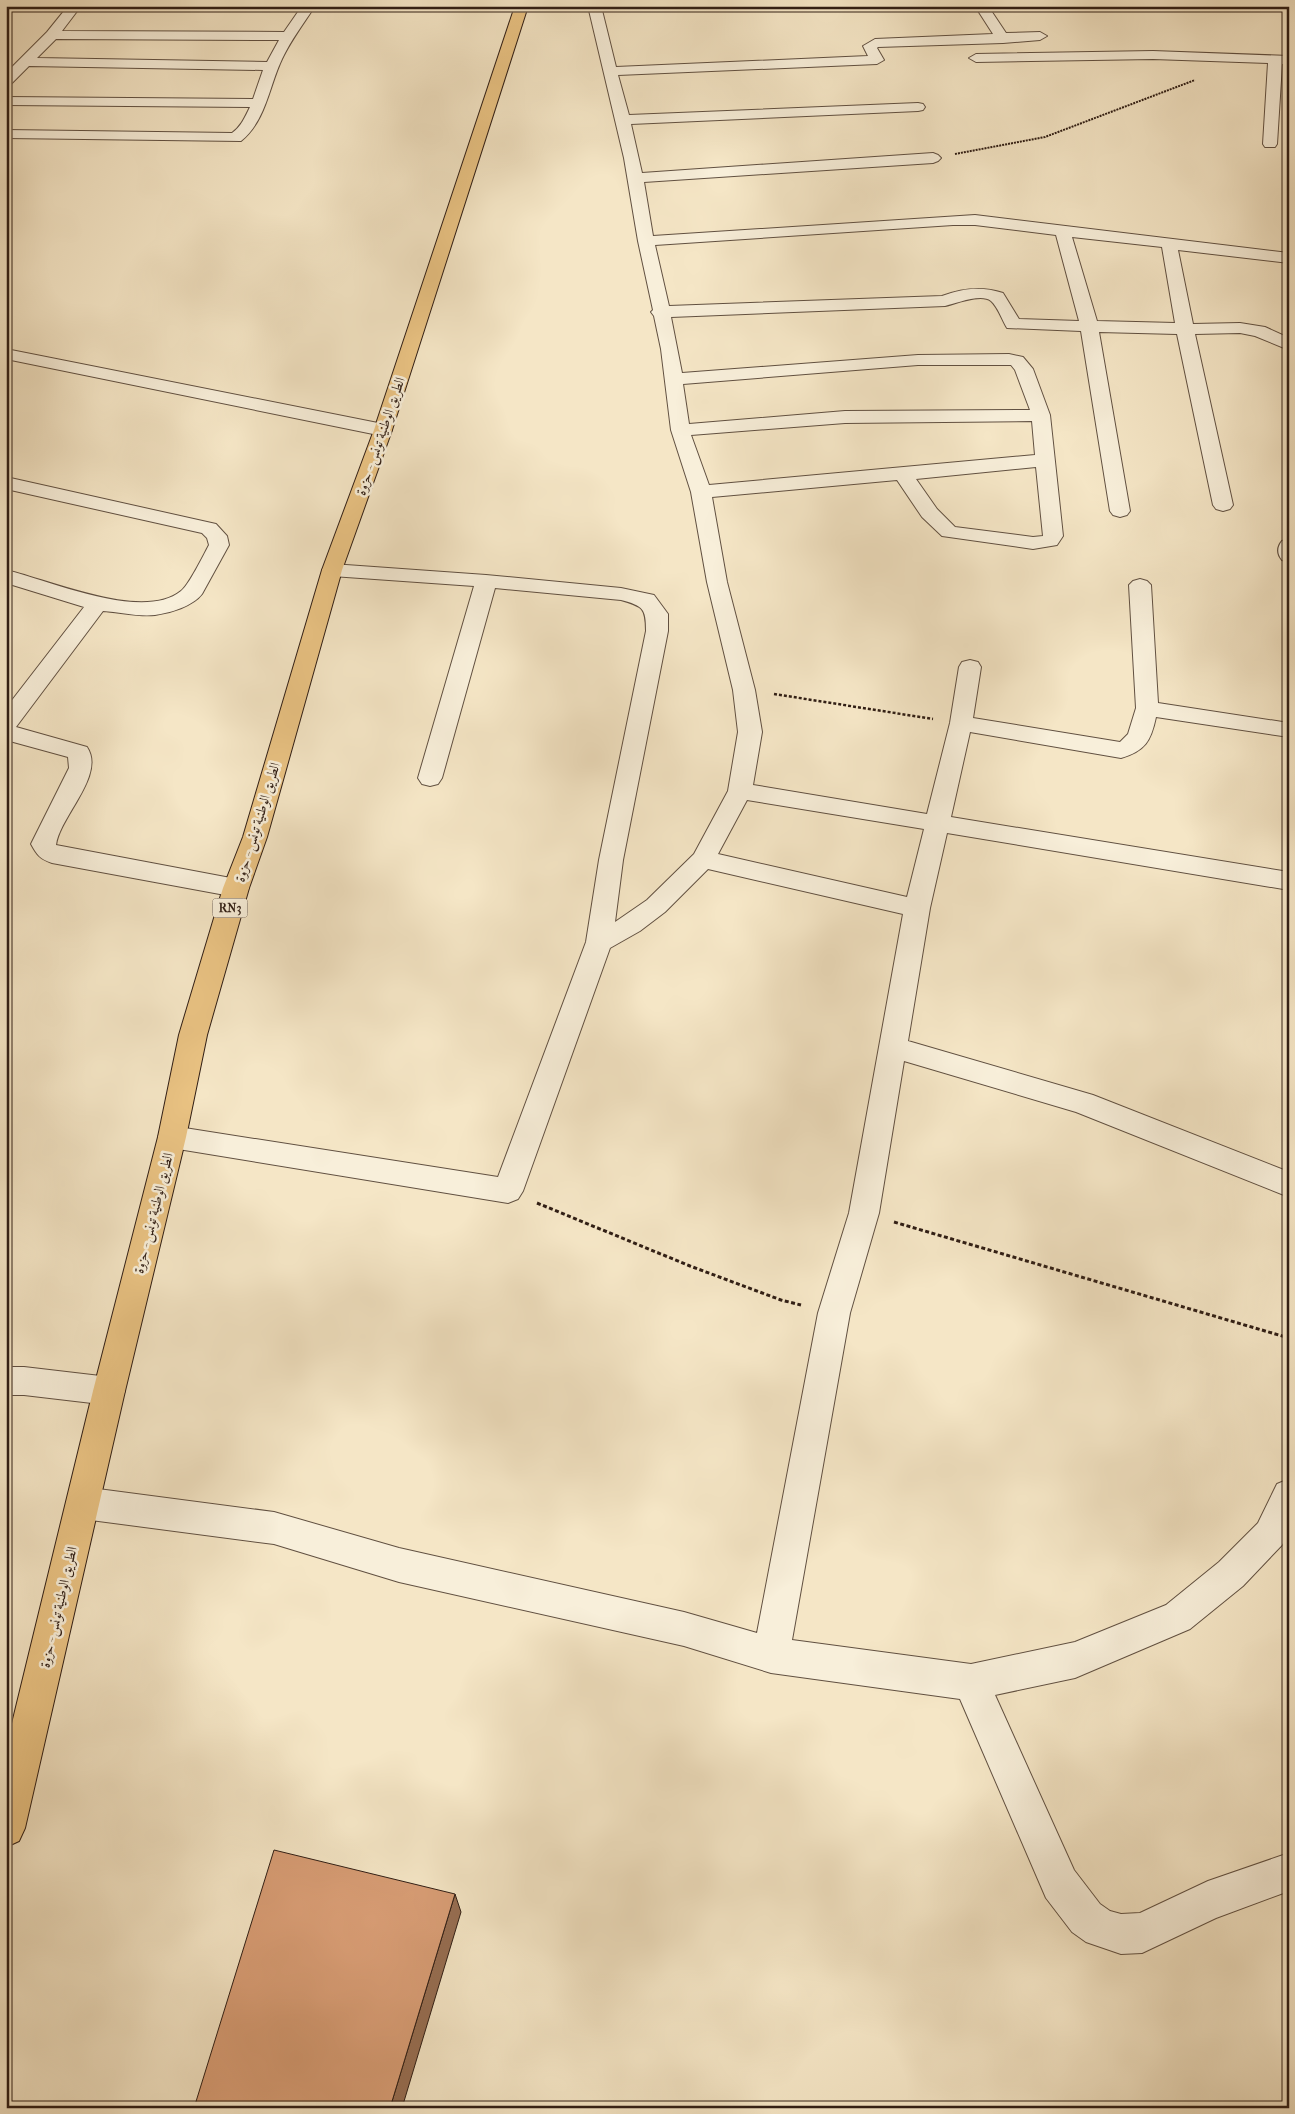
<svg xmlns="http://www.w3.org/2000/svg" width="1295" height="2114" viewBox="0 0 1295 2114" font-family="'IM FELL French Canon',Amiri,serif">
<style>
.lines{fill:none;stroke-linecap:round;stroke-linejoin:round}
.minor-casing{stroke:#615041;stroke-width:2}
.major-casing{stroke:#301e15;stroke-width:2}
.path-far2{stroke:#301e15;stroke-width:2;stroke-dasharray:2 1;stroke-linecap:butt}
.path-far1{stroke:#301e15;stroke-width:2.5;stroke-dasharray:3 2;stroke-linecap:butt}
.path{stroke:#301e15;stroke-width:3;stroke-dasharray:4 2.5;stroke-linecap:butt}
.minor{fill:#f8efda;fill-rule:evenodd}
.major{fill:#eac383;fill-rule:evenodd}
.shaded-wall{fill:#976e52;stroke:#301e15}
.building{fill:#d89d75;stroke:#301e15}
.labels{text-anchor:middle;stroke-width:5;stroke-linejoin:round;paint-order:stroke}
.shield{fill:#f8efda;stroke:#6c5d50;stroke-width:1}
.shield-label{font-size:12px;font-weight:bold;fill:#301e15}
.street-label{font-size:14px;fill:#301e15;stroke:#f8efda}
</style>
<rect width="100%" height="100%" fill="#f5e6c6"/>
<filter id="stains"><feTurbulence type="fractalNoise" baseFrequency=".004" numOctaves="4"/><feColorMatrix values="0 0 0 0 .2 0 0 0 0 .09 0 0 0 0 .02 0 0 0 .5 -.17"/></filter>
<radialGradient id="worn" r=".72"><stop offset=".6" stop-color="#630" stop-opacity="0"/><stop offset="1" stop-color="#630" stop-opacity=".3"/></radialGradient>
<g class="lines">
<defs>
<path id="minor" d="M68 6H81L62 31 284 32 302 6H315C304 23 291 40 282 59 269 86 266 121 241 141L6 138V130L232 133C241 127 245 117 250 107L6 105V97L253 99 263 70 29 66 11 84 6 85V73L47 32ZM56 39 279 40 267 62 37 58Z
M447 6H492C486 12 453 12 447 6Z
M588 6H601L616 67 868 56 863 46 875 39 993 34 975 6H988L1006 33 1040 32 1047 36 1040 40 1003 43 878 47 877 48 884 60 877 64 618 75 629 115 918 103 923 104 925 107 923 110 918 111 631 124 642 173 933 153 938 155 941 158 938 161 933 163 644 182 653 236 975 215 1289 253V263L1178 250 1193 324 1240 323 1265 327 1289 338V350L1255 336 1240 333 1195 334 1233 505 1230 509 1223 511 1216 509 1213 505 1177 334 1099 332 1130 511 1127 515 1120 517 1113 515 1110 511 1081 331 1007 328C1002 320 998 307 991 301 981 293 955 304 945 306L671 317 682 373 918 355 1009 354 1023 357 1033 369 1050 415 1063 536 1057 545 1033 549 942 536 922 517 897 480 712 497 727 582 755 690 762 732 753 785 927 814 950 723 959 667 962 662 970 660 978 662 981 667 973 718 1120 742 1128 734 1136 708 1129 585 1133 581 1140 579 1147 581 1151 585 1158 703 1289 723V737L1156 717C1151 741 1145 751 1121 758L970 732 951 817 1289 872V890L947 833 930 908 908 1041 1093 1095 1289 1172V1197L1076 1112 904 1061 879 1213 850 1313 792 1640 971 1664 1075 1642 1166 1605 1219 1562 1258 1523 1277 1484 1289 1479V1531L1282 1545 1243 1586 1190 1629 1075 1678 995 1695 1074 1870 1100 1904 1110 1911 1121 1914 1140 1913 1208 1881 1289 1853V1891L1216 1918 1142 1953 1121 1954 1086 1942 1072 1932 1046 1898 960 1699 771 1673 684 1646 399 1582 274 1544 83 1519 71 1514 66 1503 71 1492 83 1487 274 1512 399 1548 684 1612 757 1633 818 1313 849 1213 903 914 708 869 665 912 640 931 610 948 523 1191 518 1199 508 1203 172 1148 162 1145 158 1137 162 1129 172 1126 498 1177 586 942 599 860 646 631C646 608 643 606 621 600L495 588 442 778 438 784 430 786 422 784 418 778 474 586 332 576 325 574 322 570 325 566 332 564 486 575 621 588 654 595 668 614V631L623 860 615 922 647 900 694 854 728 791 738 732 733 690 707 582 691 492 671 430 661 349 654 316 651 312 653 310 638 241 624 158ZM953 225H975L1056 235 1079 321 1019 319 1003 293C982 286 963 288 942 296L669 306 655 245ZM1072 237 1162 247 1175 323 1097 321ZM918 365H1011L1015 370 1030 410 845 411 689 424 683 384ZM1032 421 1035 455 709 485 691 435 845 423ZM1036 467 1043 536 1033 537 955 527 937 509 916 479ZM747 800 924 829 907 897 718 854Z
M1153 51 1289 56V64H1282L1277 144 1275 147H1265L1263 144 1268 63 1153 59 976 62 969 58 976 54Z
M6 349 383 424 390 426 392 430 390 434 383 436 6 359Z
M6 477 216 524 227 536 229 545 202 594C193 606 170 613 155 615 139 617 119 612 103 611L16 727 87 747C106 775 60 816 56 845L236 879 245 882 249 888 245 894 236 897 52 863C40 859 37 855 31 844L69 768 68 757 6 740V708L84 607 6 583V570C49 580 143 622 181 591 189 585 203 556 209 545L207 538 202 533 6 489Z
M1289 539V562L1282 560C1277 554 1277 547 1282 541Z
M6 1367H24L109 1377 120 1381 125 1391 120 1401 109 1405 24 1395H6Z"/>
<path id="major" d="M515 6H528L392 430 342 570 267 837 249 888 207 1035 186 1137 125 1391 25 1828 19 1841 6 1847V1748L93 1391 158 1137 179 1035 223 888 243 837 322 570 374 430Z"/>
</defs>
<use href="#minor" class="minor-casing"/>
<use href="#major" class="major-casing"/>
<path class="path-far2" d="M955 154 1045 137 1195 80"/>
<path class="path-far1" d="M774 694 933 719"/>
<path class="path" d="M537 1203 690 1266 781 1300 801 1305
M894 1222 1289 1338"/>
<use href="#minor" class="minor"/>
<use href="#major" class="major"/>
</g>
<path class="shaded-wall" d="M455 1894 461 1912 402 2108H390Z"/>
<path class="building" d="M274 1850 455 1894 390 2108H194Z"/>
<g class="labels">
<rect class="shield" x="212.5" y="898.5" width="35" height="19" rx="4"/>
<g class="shield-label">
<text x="230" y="912">RN3</text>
</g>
<g class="street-label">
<text transform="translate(380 436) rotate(-71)" y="5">الطريق الوطنية تونس - حزوة</text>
<text transform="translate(257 822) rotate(-73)" y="5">الطريق الوطنية تونس - حزوة</text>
<text transform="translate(153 1213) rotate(-76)" y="5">الطريق الوطنية تونس - حزوة</text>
<text transform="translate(58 1607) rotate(-77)" y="5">الطريق الوطنية تونس - حزوة</text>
</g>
</g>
<rect width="1295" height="2114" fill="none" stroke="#f5e6c6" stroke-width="25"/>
<rect x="8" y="8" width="1280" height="2099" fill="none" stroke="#301e15" stroke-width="2.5"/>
<rect x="12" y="12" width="1270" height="2089" fill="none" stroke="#301e15"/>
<rect width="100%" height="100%" filter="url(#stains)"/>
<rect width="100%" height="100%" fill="url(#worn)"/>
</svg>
